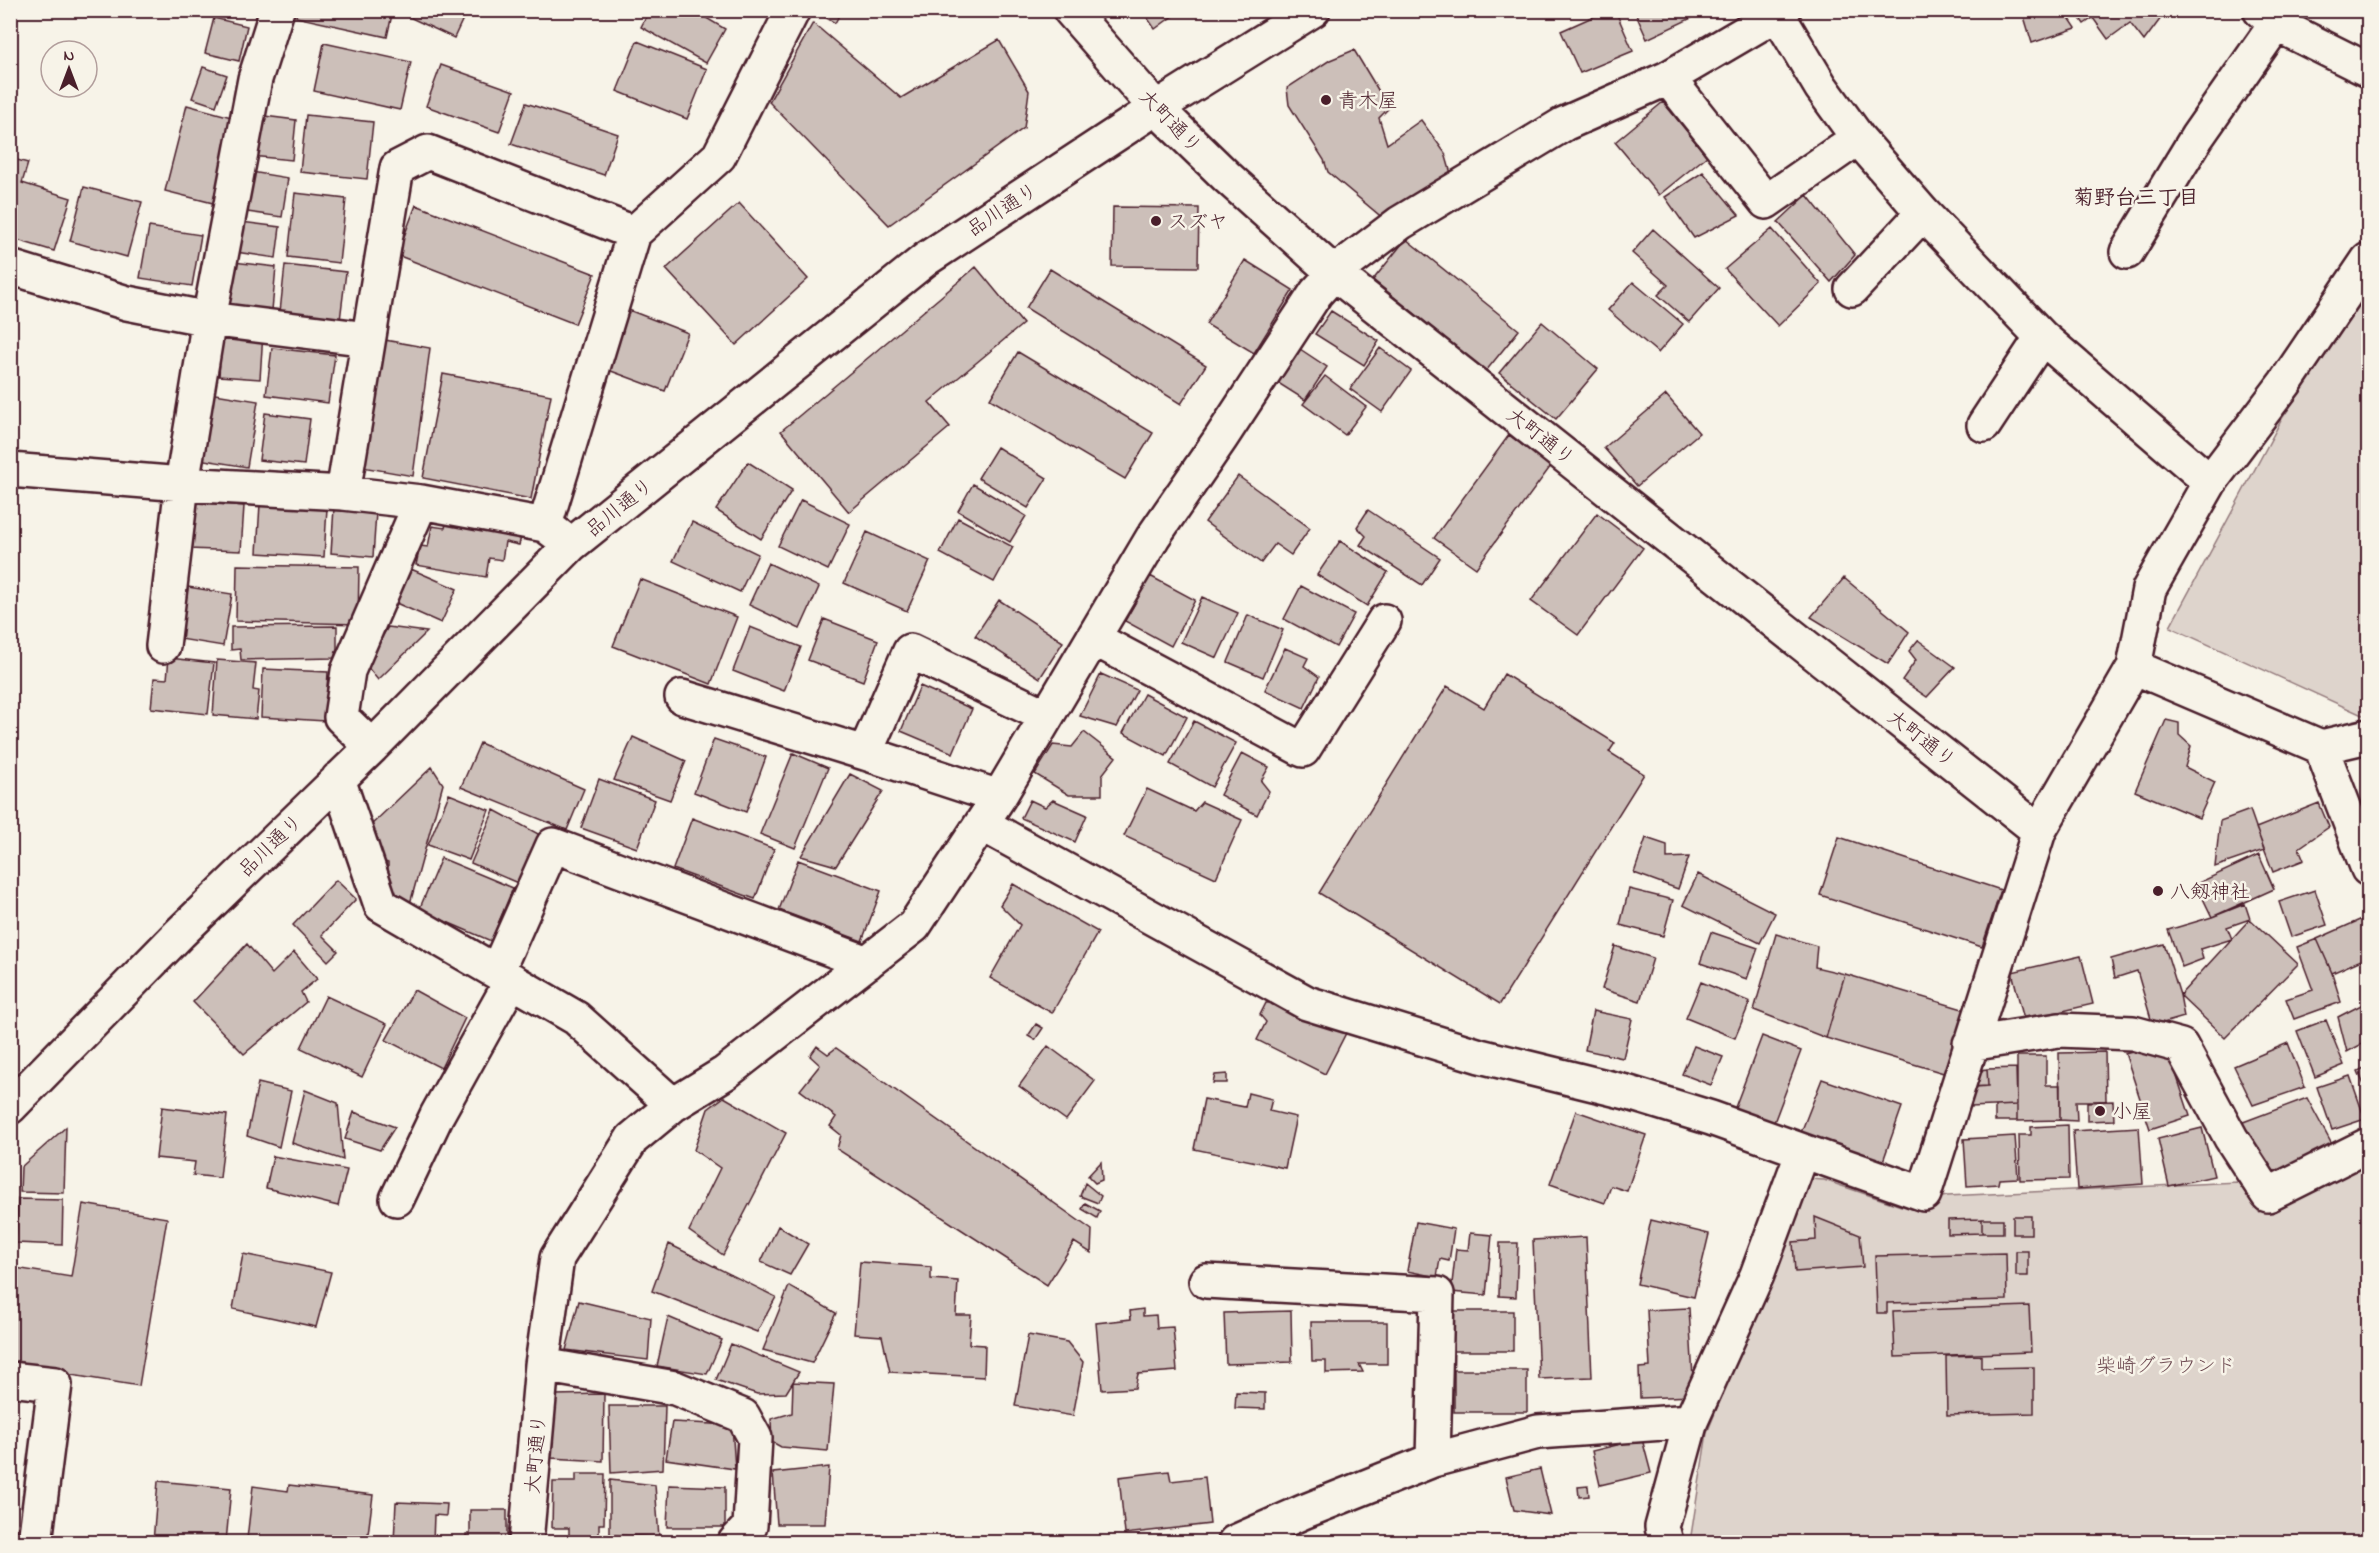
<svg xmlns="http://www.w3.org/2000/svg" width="2379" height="1553" viewBox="0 0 2379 1553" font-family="'Indie Flower','Klee One',sans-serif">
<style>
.green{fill:#ded4cc;stroke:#947a7c;stroke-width:1.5}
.building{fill:#ccbfb9;stroke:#4a1f2b;stroke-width:1.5}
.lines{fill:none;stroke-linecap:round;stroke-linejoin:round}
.minor-casing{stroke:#4a1f2b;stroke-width:38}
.minor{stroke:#f7f3e8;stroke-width:33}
.poi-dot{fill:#4a1f2b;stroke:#f7f3e8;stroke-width:2}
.labels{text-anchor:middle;stroke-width:5;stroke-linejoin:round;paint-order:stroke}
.poi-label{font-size:20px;fill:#4a1f2b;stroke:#f7f3e8;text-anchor:start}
.street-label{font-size:20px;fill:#4a1f2b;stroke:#f7f3e8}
.park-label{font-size:20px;fill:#6f4c53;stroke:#f7f3e8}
.neighbourhood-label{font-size:21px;font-weight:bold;fill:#4a1f2b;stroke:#f7f3e8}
</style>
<rect width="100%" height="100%" fill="#f7f3e8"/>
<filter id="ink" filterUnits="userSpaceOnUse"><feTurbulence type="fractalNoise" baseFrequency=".0167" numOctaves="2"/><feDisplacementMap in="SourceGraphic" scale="12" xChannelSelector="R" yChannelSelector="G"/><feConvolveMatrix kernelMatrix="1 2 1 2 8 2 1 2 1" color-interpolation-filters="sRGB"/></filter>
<g filter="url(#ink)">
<path class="green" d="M2368 292V714L2362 715 2170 627 2283 417Z
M2368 1156V1542H1690L1707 1433 1809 1179 1824 1180 1901 1206 1947 1196 2238 1182 2259 1212Z"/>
<path class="building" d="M297 10H393L387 37 296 17Z
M407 10H467L454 38 405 15Z
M650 10H693L725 29 706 63 641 27Z
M813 10H842L835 23Z
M1142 10H1181L1155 29Z
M1608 10H1615L1633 51 1580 73 1561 31Z
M1634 10H1698L1700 14 1647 39Z
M2022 10H2064L2076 28 2032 43Z
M2074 10H2167L2144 41 2130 23 2108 39 2093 18 2084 24Z
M214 18 247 26 239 61 205 53Z
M813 23 901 98 999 40 1029 91 1024 128 889 225 769 102Z
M637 41 707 69 687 119 617 91Z
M324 43 411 62 400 110 314 91Z
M1354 50 1389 108 1379 118 1387 144 1421 120 1445 153 1452 177 1384 219 1328 172 1324 160 1289 105 1287 88 1330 60Z
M441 65 514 91 499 132 426 106Z
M203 67 227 75 216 106 192 98Z
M1663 102 1707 156 1659 195 1615 142Z
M526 103 618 134 604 175 511 144Z
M187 105 235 118 213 203 165 191Z
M256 115 296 120 292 160 251 156Z
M306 115 373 122 367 179 300 172Z
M10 158 28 163 22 183 71 198 54 251 10 238Z
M240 170 288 178 282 217 234 210Z
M1703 172 1739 215 1694 238 1665 197Z
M84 187 142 202 127 257 70 241Z
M295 193 346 199 339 263 288 257Z
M1807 195 1855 255 1831 282 1778 222Z
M739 203 808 279 736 345 666 269Z
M416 205 595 274 575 324 397 255Z
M1113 207 1199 208 1198 267 1112 266Z
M233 221 280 227 276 258 229 251Z
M149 227 201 235 192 286 140 278Z
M1653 229 1719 288 1689 322 1658 295 1668 285 1632 253Z
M1772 229 1821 284 1778 326 1725 269Z
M1406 239 1519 330 1486 371 1373 280Z
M1245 260 1293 290 1254 353 1206 324Z
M225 261 276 267 272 310 220 305Z
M285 265 346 272 340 320 280 312Z
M976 267 1023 324 929 402 950 427 849 512 781 431Z
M1050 269 1206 365 1181 404 1026 308Z
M1633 282 1683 324 1658 353 1608 310Z
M626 309 688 333 665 391 603 368Z
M1331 311 1379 341 1364 365 1315 334Z
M1542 322 1598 369 1556 419 1499 373Z
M222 330 263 333 260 379 219 376Z
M385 340 430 348 413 476 362 467Z
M1297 347 1327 367 1305 400 1275 381Z
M272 348 335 355 328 403 266 395Z
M1380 348 1411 371 1382 412 1350 389Z
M1018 352 1153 433 1125 479 990 399Z
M443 374 551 395 531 499 423 478Z
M1325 376 1366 407 1345 435 1303 404Z
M209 393 258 401 247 467 198 459Z
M1666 395 1699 433 1637 486 1604 448Z
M265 413 310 419 304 465 259 460Z
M1509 435 1551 466 1476 568 1434 538Z
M997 447 1047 478 1028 508 978 478Z
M748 462 792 490 761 539 716 510Z
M1238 476 1310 528 1291 555 1275 544 1261 563 1205 522Z
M973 484 1026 516 1010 542 958 511Z
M801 500 850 524 828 570 778 546Z
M192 502 244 506 241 551 189 549Z
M260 504 327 508 324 557 257 553Z
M334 508 376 512 373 557 331 553Z
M1368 510 1440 558 1422 585 1360 545 1366 536 1357 527Z
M1597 513 1643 548 1578 635 1531 601Z
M958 518 1013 547 994 582 940 553Z
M692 522 758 554 740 592 673 561Z
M446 524 521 537 519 545 505 542 502 560 489 558 486 577 416 565 420 546 428 547 432 526 445 528Z
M867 532 930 561 907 611 844 583Z
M1340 541 1388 572 1367 606 1317 575Z
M768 563 819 587 800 629 749 605Z
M237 565 359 567 358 624 236 621Z
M411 569 457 589 441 623 396 603Z
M1150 576 1195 600 1171 646 1125 621Z
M1844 578 1909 632 1888 664 1811 617Z
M640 579 737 617 711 684 613 646Z
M1301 586 1354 614 1336 647 1284 619Z
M188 587 232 594 223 646 180 639Z
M1202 597 1238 613 1217 658 1181 642Z
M999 600 1063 642 1040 678 975 636Z
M1248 615 1283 630 1263 677 1228 662Z
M824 619 878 640 863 681 808 660Z
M337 626V648L334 658 241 660 240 649 231 650V627Z
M388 627 427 632 378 680 365 664Z
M750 627 801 647 784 691 733 671Z
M1918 640 1955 667 1927 697 1902 680 1916 660 1909 651Z
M1285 648 1308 658 1304 666 1319 677 1304 708 1265 690Z
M169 658 214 663 208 714 151 708 154 678 167 679Z
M217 660 256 663 253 690 259 691 256 719 213 715Z
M263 669 328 672 325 721 261 717Z
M1101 674 1137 690 1117 727 1080 716Z
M1504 674 1615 743 1609 752 1644 774 1500 1004 1319 893 1447 686 1484 708Z
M920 686 972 709 953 753 901 731Z
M1144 694 1187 717 1166 756 1123 733Z
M2166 720 2179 723V735L2191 746 2185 767 2215 782 2199 818 2135 791Z
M1194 721 1236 743 1212 787 1170 764Z
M1084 732 1116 757 1102 775V795H1069L1035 774 1053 745 1072 747Z
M633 737 686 761 670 800 614 780Z
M714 739 766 757 746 812 694 792Z
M480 743 584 789 567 830 461 787Z
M793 753 828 768 795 848 760 834Z
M1242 753 1269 767 1261 781 1269 791 1257 815 1220 795Z
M432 767 443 784 408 911 388 899V863L365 855 370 826Z
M850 774 883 791 836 866 801 856Z
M599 779 655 800 637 848 581 828Z
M1147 789 1194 811 1202 802 1242 820 1216 878 1124 836Z
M449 794 489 810 469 860 428 845Z
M1030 800 1045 807 1053 800 1087 815 1075 842 1021 818Z
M2319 803 2329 827 2299 848 2304 860 2273 872 2256 828Z
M494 810 542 836 520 884 471 863Z
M2250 810 2264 850 2215 867 2220 821Z
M692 818 774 849 755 899 673 869Z
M1839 837 2001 890 1982 947 1820 895Z
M1646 838 1667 845V858L1689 857 1678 889 1634 873Z
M2259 855 2274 889 2212 917 2196 884Z
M441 858 513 888 491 941 419 910Z
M798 860 881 891 862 941 779 910Z
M1698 874 1775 913 1760 943 1683 905Z
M336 880 356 899 322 935 338 951 328 961 293 925Z
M1013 884 1098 932 1052 1013 990 978 1020 925 1000 905Z
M1629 889 1673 900 1663 936 1620 925Z
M2315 890 2327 925 2291 937 2279 902Z
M2245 904 2250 919 2227 927 2232 939 2200 949 2203 959 2182 967 2168 930 2212 917Z
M2250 919 2298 964 2225 1038 2180 995Z
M2362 919 2368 933V957L2332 973 2317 939Z
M1711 932 1758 948 1747 979 1700 963Z
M1776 934 1817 946 1815 967 1845 974 1826 1038 1754 1010Z
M2317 939 2332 973 2341 1002 2294 1019 2286 999 2313 990 2297 947Z
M247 944 272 974 294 952 317 979 301 992 306 1002 244 1054 193 1002Z
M2164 944 2180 995 2184 1017 2153 1026 2137 971 2115 978 2111 959Z
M1615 946 1653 958 1640 1001 1602 989Z
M2081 956 2093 1004 2024 1020 2012 972Z
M1845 974 1966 1010 1947 1074 1826 1038Z
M1701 982 1750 1002 1735 1038 1686 1018Z
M414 990 465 1018 441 1068 386 1040Z
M326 996 387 1024 362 1077 301 1048Z
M1284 1002 1346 1033 1325 1074 1257 1040 1266 1022 1260 1015 1266 1003Z
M2367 1002 2368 1041 2347 1052 2338 1017Z
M1593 1011 1632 1019 1623 1058 1585 1050Z
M2326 1020 2344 1065 2315 1077 2297 1031Z
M1036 1024 1043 1028 1035 1040 1028 1036Z
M1762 1036 1801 1051 1773 1125 1734 1110Z
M2288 1043 2305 1087 2253 1105 2234 1066Z
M817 1046 828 1054 836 1048 1092 1230 1091 1253 1074 1242 1047 1285 837 1149 841 1135 830 1126 836 1117 800 1090 820 1065 810 1056Z
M1048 1046 1095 1081 1066 1120 1019 1086Z
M1694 1046 1723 1057 1711 1085 1682 1074Z
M2143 1048 2147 1054 2156 1052 2170 1056 2190 1116 2150 1129 2125 1053Z
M2105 1052 2106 1101H2076L2077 1121 2060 1120 2059 1053Z
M2017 1056H2046V1085H2060V1120L2017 1121Z
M2368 1066V1094L2358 1071Z
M2016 1068 2017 1105 1970 1107 1969 1087 1988 1086 1987 1069Z
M1987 1069 1988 1086 1976 1087 1973 1071Z
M1227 1074V1083H1213L1215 1075Z
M2350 1076 2365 1119 2332 1130 2317 1087Z
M1822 1079 1902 1107 1882 1164 1800 1135Z
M258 1083 291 1091 279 1147 247 1136Z
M305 1090 338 1103 343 1160 292 1143Z
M1248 1093 1272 1099 1269 1111 1296 1117 1285 1168 1194 1149 1204 1099 1245 1107Z
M724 1097 786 1133 723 1255 689 1231 720 1168 694 1150 708 1109Z
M2307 1098 2336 1152 2269 1185 2238 1124Z
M2113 1101 2114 1120 2087 1121V1102Z
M2017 1105V1121H1995V1106Z
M162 1107 227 1115 220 1178 193 1175 195 1162 156 1158Z
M1576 1111 1646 1135 1627 1191 1611 1186 1605 1203 1550 1184Z
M354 1112 395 1127 380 1150 345 1139Z
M2068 1125 2069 1179 2020 1180 2019 1135H2031V1127Z
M66 1127 64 1193 20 1192 21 1167Z
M2139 1127 2143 1184 2077 1189 2073 1131Z
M2202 1128 2214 1176 2169 1186 2158 1139Z
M2015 1136 2018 1178 1999 1179 1998 1184 1967 1186 1964 1139Z
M273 1156 347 1170 338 1206 266 1188Z
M1101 1162 1102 1180 1095 1183 1088 1176Z
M1085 1183 1101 1196 1098 1203 1080 1196Z
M18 1199 63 1200 62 1245 16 1243Z
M1085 1203 1100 1211 1097 1218 1082 1209Z
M83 1204 167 1218 139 1386 10 1365V1305L16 1268 71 1277Z
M2013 1216H2031V1234H2013Z
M1815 1217 1860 1235 1863 1267 1795 1272 1793 1242 1816 1240Z
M1982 1219V1233L1948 1234V1220Z
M1982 1219H2003V1233H1982Z
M1651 1220 1709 1234 1694 1297 1637 1284Z
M1416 1222 1454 1229 1449 1261 1440 1259 1437 1277 1407 1271Z
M778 1226 808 1244 790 1275 761 1262Z
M1470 1233 1492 1235 1486 1295 1451 1292 1456 1249 1468 1250Z
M1586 1237 1592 1377 1539 1379 1533 1240Z
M1500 1243H1518L1516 1297 1499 1296Z
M669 1244 776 1297 757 1332 652 1291Z
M2016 1251H2028V1276H2016Z
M2006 1253 2007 1300 1887 1303V1313H1877L1875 1256Z
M243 1254 331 1272 316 1327 233 1309Z
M860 1262 931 1267V1279L958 1281 956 1315H971L969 1344 985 1345 984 1377 890 1372 882 1336 854 1334Z
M789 1286 836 1313 812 1363 763 1350Z
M579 1301 651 1318 648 1360 566 1350Z
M2029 1306 2031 1352 1895 1357 1893 1311Z
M1689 1308 1694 1396 1640 1398 1639 1368 1650 1367 1647 1310Z
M1143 1309V1316L1156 1315 1157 1328 1173 1327 1177 1371 1138 1374 1135 1388 1102 1390 1096 1323 1131 1319 1130 1311Z
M1291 1311 1292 1362 1226 1364 1224 1313Z
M1449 1311H1513V1351H1449Z
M668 1317 722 1340 707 1374 657 1366Z
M1311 1322H1387V1364H1359L1363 1372 1326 1373V1361H1312Z
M1028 1335 1067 1342 1083 1362 1073 1416 1015 1406Z
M731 1344 799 1372 786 1393 757 1394 716 1380Z
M1981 1355V1368L2034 1367V1413L1947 1415 1946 1356Z
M1454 1370H1527V1412H1454Z
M793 1382 834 1384 828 1451 781 1447 772 1442 771 1419 792 1413Z
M1236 1392 1265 1393V1409L1235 1408Z
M604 1394 603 1461 551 1458 554 1395Z
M609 1406H665L663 1469 611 1473Z
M672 1422 732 1425 735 1469 666 1459Z
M1642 1439 1651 1473 1600 1485 1592 1451Z
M829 1467 825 1524H777L773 1473Z
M1540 1469 1551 1515 1514 1510 1506 1477Z
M1169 1471 1171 1481 1205 1477 1210 1524 1125 1534 1119 1477Z
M576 1474H605L604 1524H599V1542L569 1540V1528H552L553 1482H576Z
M610 1480 655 1485 659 1537 610 1535Z
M158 1481 231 1488 226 1542H153Z
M289 1485 373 1495 367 1542H276L247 1539 253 1486 288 1491Z
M669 1485 725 1487V1527H667Z
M1588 1486 1589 1496 1579 1497 1578 1487Z
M396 1502 447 1504 446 1516 434 1515 433 1542H394Z
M470 1510H507V1539H496V1542H466V1534H470Z
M1628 1536 1629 1542H1602Z
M1515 1538H1523L1524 1542H1501Z
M781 1541H821V1542H781Z"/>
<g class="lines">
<defs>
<path id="minor" d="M1070 10 1156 108 1227 177 1334 273 2039 831
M2260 10 2276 24 2368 70
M1778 15 1821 87 1858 138 1923 213 2042 337 2210 482
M1668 78 1766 202 1858 138
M2127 252 2197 137 2276 24 2287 10
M10 267 127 303 209 319 368 339
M1852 289 1923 213
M1984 425 2042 337
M10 470 182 484 343 493 421 502 545 525 562 538
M343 493 397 168 428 152 634 233
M545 525 634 233 719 156 793 10
M1093 638 1303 750 1384 621
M163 646 182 484 209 319 255 79 277 10
M2134 667 2321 747 2368 736
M682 697 865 753 999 797
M372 747 341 717 348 671 421 502
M2321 747 2368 869
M865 753 910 651 1046 716
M338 779 381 905 576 1018 673 1105
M982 824 1307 1003 1480 1056 1626 1092 1711 1118 1803 1151
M497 971 553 845 867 963
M1970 1044 2059 1030 2133 1033 2181 1046 2231 1138 2268 1195 2368 1145
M10 1107 180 933 372 747 571 545 926 259 1156 108 1313 10
M397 1199 437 1115 512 980
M1206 1281 1437 1294 1433 1460
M542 1365 675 1388 743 1416 755 1438 750 1526 735 1542
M10 1379 55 1384 35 1542
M526 1542 542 1365 557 1258 632 1139 673 1105 725 1073 914 926 999 797 1153 537 1221 438 1316 293 1334 273 1400 223 1564 124 1668 78 1784 10
M1235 1542 1303 1512 1433 1460 1538 1432 1691 1421
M1666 1542 1662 1527 1691 1421 1757 1275 1803 1151 1924 1194 2039 831 2134 667 2149 589 2210 482 2285 383 2368 260"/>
</defs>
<use href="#minor" class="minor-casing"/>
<use href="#minor" class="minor"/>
</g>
</g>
<g class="poi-dot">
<circle cx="1326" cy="100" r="6"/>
<circle cx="1156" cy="221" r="6"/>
<circle cx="2158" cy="891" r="6"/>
<circle cx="2100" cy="1111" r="6"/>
</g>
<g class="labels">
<g class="poi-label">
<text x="1338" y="107">青木屋</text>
<text x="1168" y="228">スズヤ</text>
<text x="2170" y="898">八剱神社</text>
<text x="2112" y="1118">小屋</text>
</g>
<g class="street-label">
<text transform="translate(1171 121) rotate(46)" y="7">大町通り</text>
<text transform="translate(1002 209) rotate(-33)" y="7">品川通り</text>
<text transform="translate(1541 436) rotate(38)" y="7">大町通り</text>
<text transform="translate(619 507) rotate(-39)" y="7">品川通り</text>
<text transform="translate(1922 738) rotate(38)" y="7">大町通り</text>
<text transform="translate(270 845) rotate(-44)" y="7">品川通り</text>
<text transform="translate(535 1454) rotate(-85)" y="7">大町通り</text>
</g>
<g class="park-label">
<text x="2166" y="1372">柴崎グラウンド</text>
</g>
<g class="neighbourhood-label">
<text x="2136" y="204">菊野台三丁目</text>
</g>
</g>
<rect width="2379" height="1553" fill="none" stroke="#f7f3e8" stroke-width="36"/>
<rect x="18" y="18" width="2343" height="1517" fill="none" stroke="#4a1f2b" stroke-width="2" filter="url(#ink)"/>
<g transform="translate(69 69)"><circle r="28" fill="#f7f3e8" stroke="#b29e9c" stroke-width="1.5"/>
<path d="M0-4.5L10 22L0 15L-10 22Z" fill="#4a1f2b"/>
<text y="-9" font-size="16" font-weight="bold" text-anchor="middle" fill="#4a1f2b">N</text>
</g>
</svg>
